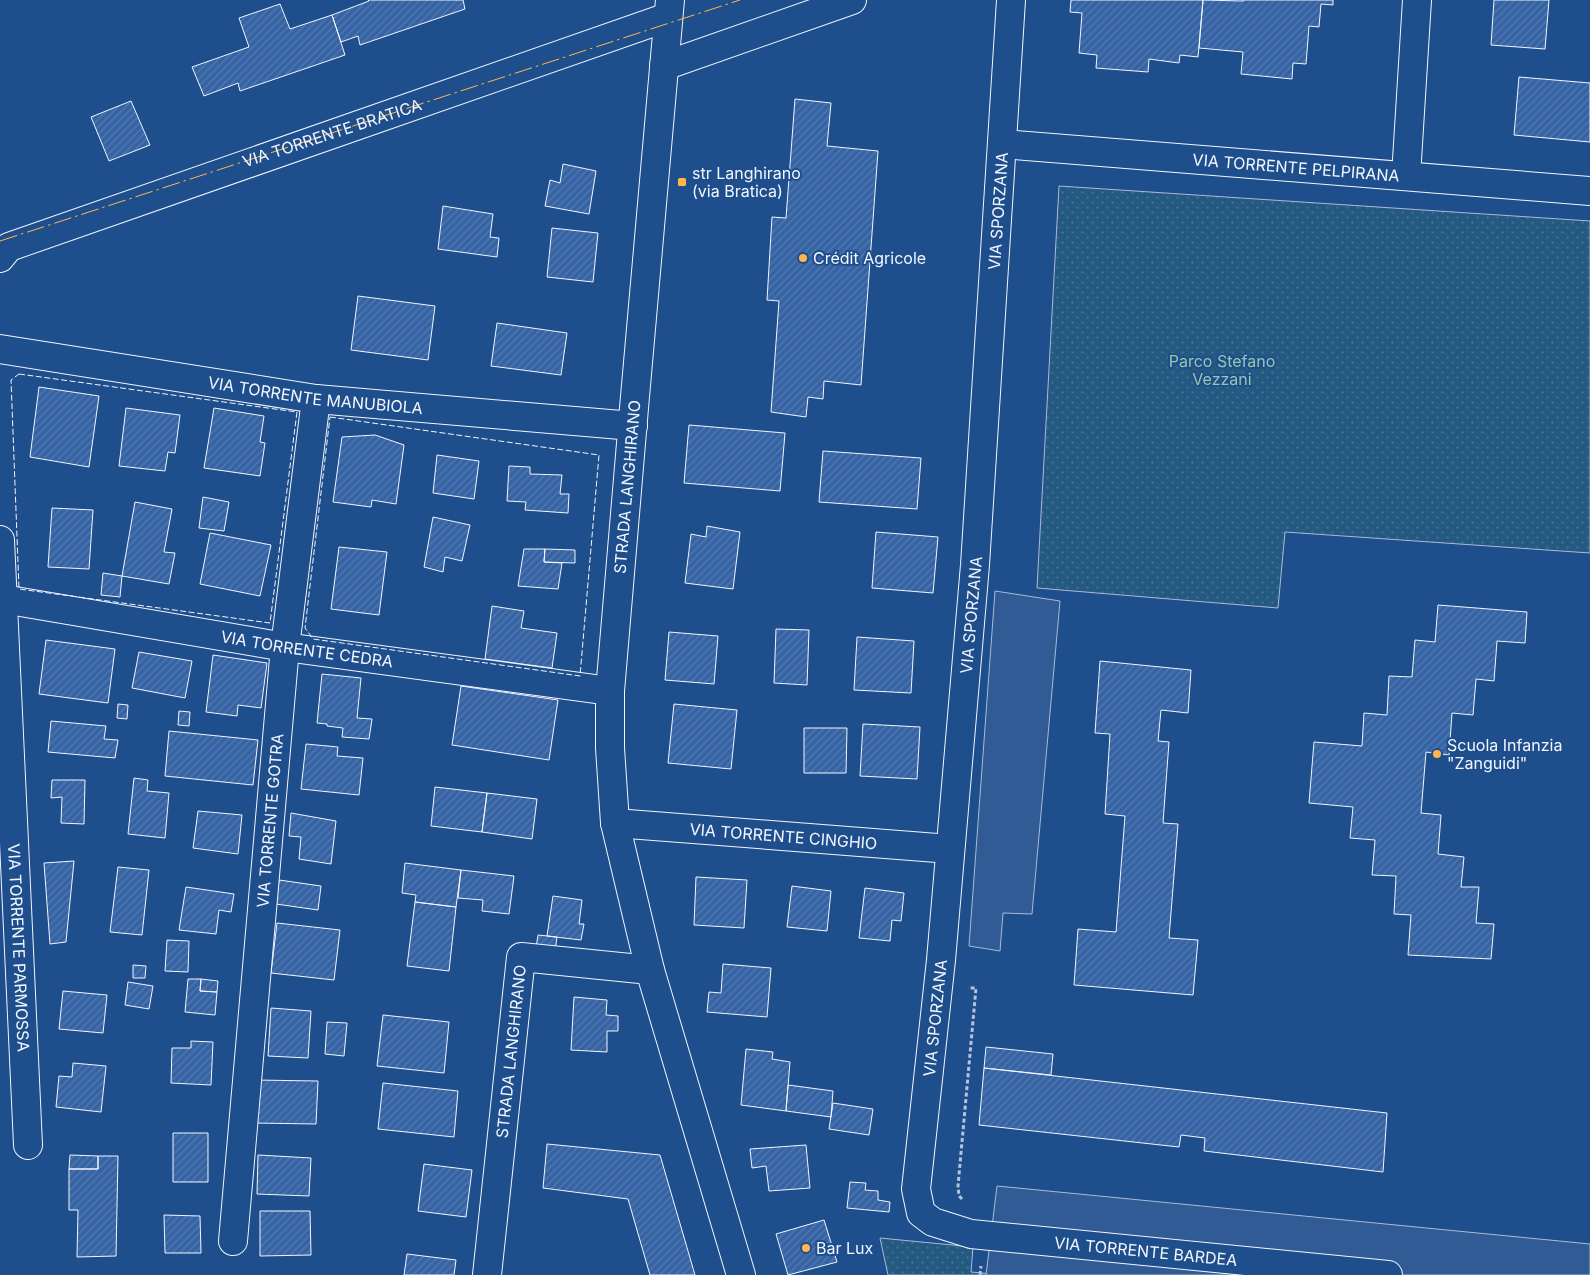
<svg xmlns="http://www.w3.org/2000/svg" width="1590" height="1275" viewBox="0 0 1590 1275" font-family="Inter,sans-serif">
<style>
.park{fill:url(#park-dots);stroke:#a8bbd7}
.parking{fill:#305b95;stroke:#a8bbd7}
.building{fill:url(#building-hatch);stroke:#f2f6ff}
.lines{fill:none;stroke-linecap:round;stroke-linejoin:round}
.minor-casing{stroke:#f2f6ff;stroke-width:30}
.path{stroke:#b3c4dc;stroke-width:3;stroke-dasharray:4 2.5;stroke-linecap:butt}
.minor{stroke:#1f4e8c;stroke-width:28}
.fence{stroke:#f2f6ff;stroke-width:1;stroke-dasharray:6 2.5;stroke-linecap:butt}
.power{stroke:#ffb74d;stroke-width:1;stroke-dasharray:18 4 2.5 4;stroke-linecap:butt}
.poi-dot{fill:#ffb74d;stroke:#1f4e8c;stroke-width:2}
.labels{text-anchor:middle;stroke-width:4;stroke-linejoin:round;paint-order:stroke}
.street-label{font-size:16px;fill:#f2f6ff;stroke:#1f4e8c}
.poi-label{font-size:16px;fill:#f2f6ff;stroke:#1f4e8c;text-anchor:start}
.park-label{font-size:16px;fill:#97c8a6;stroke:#1f4e8c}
</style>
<defs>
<pattern id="park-dots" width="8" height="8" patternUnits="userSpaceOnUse" patternTransform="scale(1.25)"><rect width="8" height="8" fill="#245a82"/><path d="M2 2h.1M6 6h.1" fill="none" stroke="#447295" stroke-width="1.8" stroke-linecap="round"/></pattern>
<pattern id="building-hatch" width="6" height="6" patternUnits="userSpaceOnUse" patternTransform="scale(1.25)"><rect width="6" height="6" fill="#3563a3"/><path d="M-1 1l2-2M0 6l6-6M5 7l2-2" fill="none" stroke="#537ab1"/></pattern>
</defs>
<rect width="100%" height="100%" fill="#1f4e8c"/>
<path class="park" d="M1059 186 1590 221V553L1285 532 1278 608 1037 588Z
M880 1238 973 1247 971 1272 1004 1275H888Z"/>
<path class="parking" d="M995 591 1060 601 1032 914 1003 913 1000 951 969 946Z
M997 1186 1590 1244V1275H986Z"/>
<path class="building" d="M368 0H463L465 9 360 45 358 36 341 42 332 15 369 1Z
M1071 0H1203L1198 57 1180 55 1179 63 1149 59 1148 72 1096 68 1097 55 1079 53 1082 13 1070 12Z
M1203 0 1243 1V0H1333V5L1321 4 1319 27 1309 26 1306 64 1293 63 1292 79 1241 74 1243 52 1199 48Z
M1494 0H1549L1545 49 1491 45Z
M280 4 290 29 332 15 345 55 240 91 238 83 204 96 192 67 249 47 239 18Z
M1519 77 1590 83V142L1514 135Z
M795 99 831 103 827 146 878 151 861 385 824 381 823 399 808 397 806 417 771 412 779 301 767 300 772 217 786 218Z
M131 101 150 145 109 161 91 117Z
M563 164 596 171 589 214 545 206 550 180 560 183Z
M443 206 493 214 490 237 499 238 497 257 438 249Z
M552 228 598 233 593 282 547 277Z
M358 296 435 306 428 360 351 350Z
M497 323 567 333 561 375 491 366Z
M39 387 99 396 89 467 30 457Z
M126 408 180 415 175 453 168 452 165 471 119 466Z
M214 408 264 416 260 442 265 443 260 476 204 468Z
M689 425 785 433 780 491 684 483Z
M375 435 404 445 396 504 372 500 371 507 333 502 342 437Z
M823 451 921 458 917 509 819 502Z
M437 455 479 461 474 499 433 493Z
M509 466 530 467V474L562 475 560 494H569L568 513 525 510 526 502 507 501Z
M203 497 229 502 224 531 199 528Z
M135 502 172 509 164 552 175 553 169 584 122 576Z
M52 508 93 510 89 569 48 567Z
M433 517 470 525 462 561 445 557 443 572 424 567Z
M707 526 740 532 733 589 685 583 691 534 706 537Z
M876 532 938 537 933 593 872 588Z
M210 533 271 545 260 596 200 584Z
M339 547 387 552 379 615 331 609Z
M524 549H545L544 562 562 563 558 589 518 586Z
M545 549 575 550V563L544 562Z
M103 573 122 576 120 597 101 595Z
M1438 605 1527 612 1525 643 1497 641 1494 681 1476 679 1473 715 1452 713 1449 755 1426 752 1421 813 1441 815 1438 854 1464 857 1461 887H1479L1476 923 1494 924 1491 959 1408 955 1411 915 1394 914 1396 876 1372 875 1375 840 1350 838 1353 807 1309 803 1314 742 1362 746 1364 713 1387 715 1389 676 1412 677 1415 640 1435 642Z
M492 606 524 611 521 628 557 633 552 668 485 659Z
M776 629 809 630 807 685 774 683Z
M669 632 718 636 714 684 665 680Z
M857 637 914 641 911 693 854 690Z
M46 640 115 649 108 703 39 694Z
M139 652 192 661 185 698 132 688Z
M213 655 267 663 261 708 238 705 237 716 206 712Z
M1100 661 1191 670 1188 713 1161 710 1158 741 1169 742 1163 823 1178 824 1169 938 1198 940 1193 995 1074 985 1078 929 1116 932 1125 816 1105 814 1110 734 1095 733Z
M322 674 361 678 357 718 372 719 369 739 342 737 343 728 327 726V724L317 723Z
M461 686 558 700 549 760 452 745Z
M118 704 128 705 127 719 117 718Z
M674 704 737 710 731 769 668 763Z
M179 711 190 712 189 726 178 725Z
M51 721 106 726 104 739 118 740 115 758 48 752Z
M863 724 920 727 917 779 860 776Z
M804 728H847L846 773H804Z
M169 731 258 740 253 785 165 776Z
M306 744 338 747 337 756 363 758 359 795 301 789Z
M134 778 148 780 147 791 169 793 165 838 128 834Z
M52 780H85L84 824 61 823 62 797 51 798Z
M435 787 487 793 482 832 431 826Z
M487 793 537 799 532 839 482 832Z
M198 811 242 815 238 854 193 848Z
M291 813 336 821 331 864 299 859 301 837 289 836Z
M74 861 66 942 50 944 44 863Z
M405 863 461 870 456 907 415 902 416 895 402 893Z
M118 867 149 870 142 935 110 932Z
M461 870 514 876 509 914 482 911 483 900 458 898Z
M696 877 747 880 744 928 694 925Z
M279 880 321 886 318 910 276 904Z
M792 886 831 891 827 931 787 927Z
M186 887 234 894 231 912 219 910 216 934 179 930Z
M865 888 904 893 901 921 892 920 890 941 859 938Z
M553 896 582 900 579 924H584L581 940 547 936Z
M415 902 456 907 449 971 407 966Z
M277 923 340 930 334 980 271 973Z
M538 935 557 937 555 951 536 948Z
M167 940 189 941 188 972 165 971Z
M723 964 771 968 767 1017 707 1012 709 992 721 993Z
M133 965 146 966 145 978H133Z
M188 979H201L200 991 217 992 215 1015 185 1012Z
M201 979 218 981 217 992 200 991Z
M128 982 153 986 149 1009 125 1005Z
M63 991 107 995 103 1033 59 1029Z
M574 997 607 1000 606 1015 618 1016V1031H607V1052L571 1050Z
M271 1008 311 1011 308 1058 268 1056Z
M383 1015 449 1022 444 1073 377 1066Z
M327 1022 347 1023 344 1056 325 1054Z
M191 1041 213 1042 211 1085 171 1083 172 1048H191Z
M986 1047 1053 1054 1051 1075 984 1068Z
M746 1049 773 1052 772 1059 790 1062 786 1111 741 1105Z
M73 1063 106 1066 101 1112 56 1107 59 1076 72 1077Z
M984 1068 1387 1113 1383 1172 1204 1151 1205 1138 1181 1135 1179 1147 979 1125Z
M255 1080 318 1081 316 1124 254 1123Z
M383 1083 458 1091 454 1137 378 1129Z
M788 1085 833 1091 831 1117 786 1111Z
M833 1103 873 1109 869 1135 829 1129Z
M173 1133H208V1182H173Z
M547 1144 660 1155 695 1275H650L628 1199 543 1188Z
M806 1145 810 1188 769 1191 766 1166 752 1168 750 1149Z
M70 1155 98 1156V1169H69Z
M258 1155 311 1158 309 1196 257 1194Z
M98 1156H118L116 1256 77 1257 78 1210H69V1169H98Z
M424 1164 472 1170 466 1217 418 1211Z
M850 1182 866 1183 865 1190 878 1191V1200L890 1202 889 1212 847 1208Z
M260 1211H310L311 1255 260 1256Z
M164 1215 200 1216 201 1253H165Z
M824 1220 837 1262 788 1275 776 1234Z
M407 1254 456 1260 454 1275H404Z"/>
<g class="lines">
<defs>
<g id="minor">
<path d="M670 0 634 408 610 691V748L615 823 650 970 741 1275"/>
<path id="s1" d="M1011 0 975 565 941 960 916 1189 921 1213 933 1222 971 1234 1388 1275"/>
<path d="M664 66 852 0"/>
<path id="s2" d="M1002 144 1590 191"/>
<path d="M1406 176 1417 0"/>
<path d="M0 258 9 247 668 17"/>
<path id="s3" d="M0 349 316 399 633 426"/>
<path id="s4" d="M0 540 28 1145"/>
<path id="s5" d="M3 599 285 647 610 691"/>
<path id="s6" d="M615 823 950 849"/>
<path id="s7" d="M233 1241 285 647 316 399"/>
<path id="s8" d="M487 1275 521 957 650 970"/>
</g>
</defs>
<use href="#minor" class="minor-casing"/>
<path class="path" d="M962 1199 959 1196 958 1186 976 988H968
M980 1275 981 1266"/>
<use href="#minor" class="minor"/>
<path class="fence" d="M19 374 297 412 270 623 19 589 11 380Z
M330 417 599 455 580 676 313 639 305 628Z"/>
<path class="power" id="s9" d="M0 241 740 0"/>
</g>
<g class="poi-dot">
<rect x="677" y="177" width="10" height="10" rx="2.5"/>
<circle cx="803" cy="258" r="5"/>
<circle cx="1437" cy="754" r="5"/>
<circle cx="806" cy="1248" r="5"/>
</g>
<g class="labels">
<g class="street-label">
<text dy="6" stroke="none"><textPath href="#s9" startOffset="349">VIA TORRENTE BRATICA</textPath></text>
<text dy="6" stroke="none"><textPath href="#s2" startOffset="295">VIA TORRENTE PELPIRANA</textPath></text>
<text transform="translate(998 211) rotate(-86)" y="6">VIA SPORZANA</text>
<text dy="6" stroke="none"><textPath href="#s3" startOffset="319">VIA TORRENTE MANUBIOLA</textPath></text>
<text transform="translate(627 487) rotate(-85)" y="6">STRADA LANGHIRANO</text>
<text transform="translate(971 615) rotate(-85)" y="6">VIA SPORZANA</text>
<text dy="6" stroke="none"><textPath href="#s5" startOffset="308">VIA TORRENTE CEDRA</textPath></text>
<text dy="6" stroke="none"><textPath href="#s7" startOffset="422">VIA TORRENTE GOTRA</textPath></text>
<text dy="6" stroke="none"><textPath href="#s6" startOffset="169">VIA TORRENTE CINGHIO</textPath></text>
<text dy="6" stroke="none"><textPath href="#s4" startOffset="408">VIA TORRENTE PARMOSSA</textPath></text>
<text transform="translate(935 1018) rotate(-84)" y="6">VIA SPORZANA</text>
<text dy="6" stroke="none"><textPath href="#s8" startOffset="225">STRADA LANGHIRANO</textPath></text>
<text dy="6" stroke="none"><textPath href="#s1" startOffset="1448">VIA TORRENTE BARDEA</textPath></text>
</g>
<g class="poi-label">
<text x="692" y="179">str Langhirano<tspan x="692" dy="18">(via Bratica)</tspan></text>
<text x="813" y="264">Crédit Agricole</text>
<text x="1447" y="751">Scuola Infanzia<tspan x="1447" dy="18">"Zanguidi"</tspan></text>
<text x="816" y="1254">Bar Lux</text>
</g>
<g class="park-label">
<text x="1222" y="367">Parco Stefano<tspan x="1222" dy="18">Vezzani</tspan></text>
</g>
</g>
</svg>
